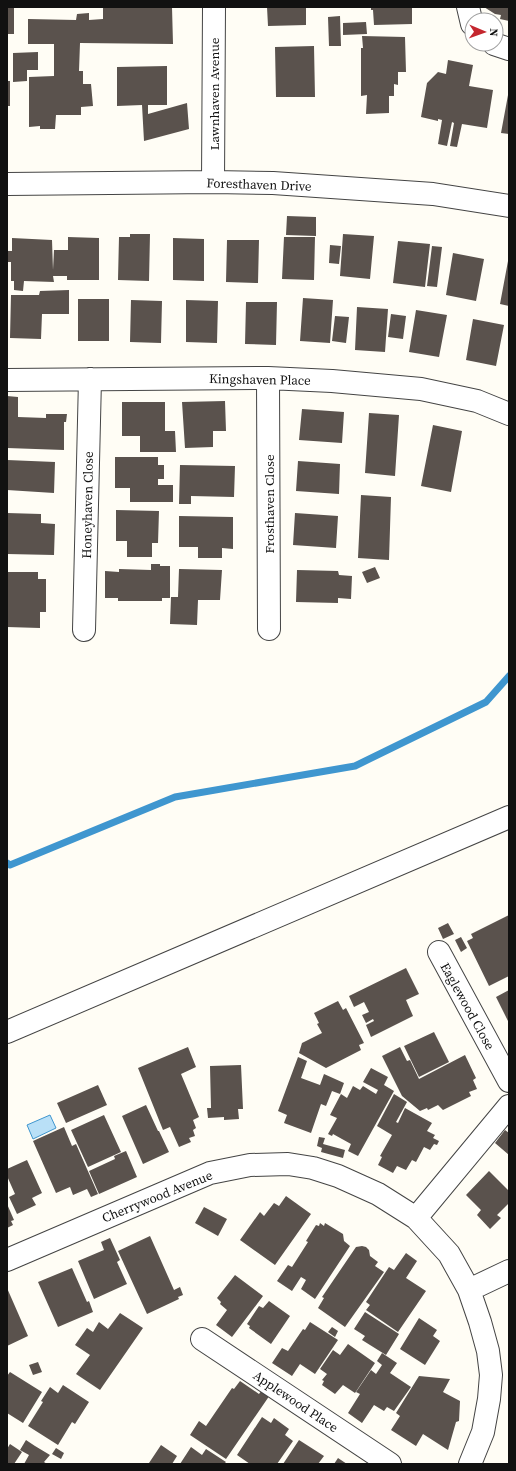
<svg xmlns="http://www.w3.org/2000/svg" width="516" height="1471" viewBox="0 0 516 1471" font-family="'Source Serif 4',serif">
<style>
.water{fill:#b9e0f7;stroke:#3f96cf}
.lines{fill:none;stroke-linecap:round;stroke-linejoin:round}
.stream{stroke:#3f96cf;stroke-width:7}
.building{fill:#5a524d}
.minor-casing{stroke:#444;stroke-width:24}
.minor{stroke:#fff;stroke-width:22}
.labels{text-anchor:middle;stroke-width:4;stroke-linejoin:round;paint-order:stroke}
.street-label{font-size:13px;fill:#111;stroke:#fff}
</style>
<rect width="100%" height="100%" fill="#fffdf5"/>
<path class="water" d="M50 1115 56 1128 33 1139 27 1125Z"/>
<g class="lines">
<path class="stream" d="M7 863 10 865 175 797 355 766 486 702 509 676"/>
</g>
<path class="building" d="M7 7H14V34H7Z
M103 7H172L173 44 80 43 79 71H83V84H91L93 106 81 107V115H56L55 129H40V126L29 127V77L54 76V44H28V19L76 20 77 14 89 13V20L103 19Z
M267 7H306V25L268 26Z
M371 7H412V24L374 25 373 10H371Z
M484 7H509V21L500 19 501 15 495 14Z
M340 16 341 46H329L328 17Z
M366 22 367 34 343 35V23Z
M362 36 405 37 406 72H398V85L394 84V96H389V113L366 114 367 95 361 96V48H363Z
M314 46 315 97H276L275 47Z
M38 52V70H27V81L13 82V53Z
M448 60 473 65 469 86 493 90 487 128 462 124 457 147 450 146 454 123 452 122 447 146 438 144 442 120 438 119V121L421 117 427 83 438 72 446 74Z
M167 66V105H148V114L187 103 189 129 144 141 142 105 117 106V67Z
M7 81H10V106H7Z
M508 95H509V134L501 133Z
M287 216 316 217V236L286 235Z
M130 234H150L149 281 118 280 119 237H130Z
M343 234 374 236 370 279 340 276Z
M68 237 99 238V280H67V276H53L54 282 24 281 23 291 14 290V281H11V262H7V251H12V238L52 240 53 270 54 250H68Z
M284 237H315L314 280 282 279Z
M173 238 204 239V281L173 280Z
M227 240H259L258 283 226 282Z
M398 241 430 244 425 287 393 283Z
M330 245 341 246 339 264 329 263Z
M432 246 442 247 437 287 427 286Z
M453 253 484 259 476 301 446 295Z
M508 261H509V306L500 304Z
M69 290V314H42L41 339 10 338 11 295H39L40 291Z
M303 298 333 300 330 343 300 341Z
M78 299H109V341H78Z
M131 300 162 301 161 343 130 342Z
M186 300 218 301 217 343 186 342Z
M246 302H277L276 345 245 344Z
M357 307 388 309 385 352 355 350Z
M416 310 447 315 439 357 409 352Z
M391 314 406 316 403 339 388 337Z
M335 316 349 317 346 343 332 341Z
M473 319 504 325 496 366 466 360Z
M7 396 18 397V417L46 418V414H67L66 422H64V450L7 448Z
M225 401 226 431H213V447L185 448 182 402Z
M122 402H165V431H175L176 452H140V436H122Z
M302 409 344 412 342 443 299 440Z
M369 413 399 415 395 476 365 473Z
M433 425 462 431 451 492 421 486Z
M115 457H158V465H164V479H158V485H173V502H130V488H115Z
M7 460 55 462 54 493 7 490Z
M298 461 340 464 339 494 296 491Z
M180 465 235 466 234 497 191 496V504H179Z
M361 495 391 497 389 560 358 558Z
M116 510 159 511 158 543H152V557H127V541H116Z
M7 513 41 514V523L55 524 54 555 7 554Z
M295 513 338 516 336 548 293 545Z
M179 516 233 517V549L222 548V558H198V547H179Z
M151 564H160V566H170V598H162V601H118V598H105V571L119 572V569L151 570Z
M375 567 380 578 367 583 362 572Z
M179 569 222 570 220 600H198L197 625 170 624 171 597H178Z
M297 570 338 571 339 575 352 576 351 599 338 598V603L296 602Z
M7 572H38V579H46V612H40V628L7 627Z
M509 915V976L489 986 467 941 473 938 471 934Z
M448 923 454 934 443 939 438 928Z
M461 937 467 948 461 952 455 940Z
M406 968 419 994 406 1000 413 1016 371 1037 366 1025 374 1021 373 1019 366 1023 362 1015 369 1012 364 1002 354 1007 349 996Z
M509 990V1023L496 997Z
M338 1001 343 1010 346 1008 364 1043 359 1045 361 1050 326 1068 299 1053 302 1043 322 1033 317 1024 319 1023 314 1013Z
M434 1032 449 1062 419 1077 404 1046Z
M188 1047 196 1067 181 1074 199 1117 193 1120 196 1128 193 1130 195 1136 189 1138 191 1142 179 1147 170 1127 163 1130 138 1068Z
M400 1047 407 1061 410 1060 419 1079 465 1055 476 1078 473 1080 477 1089 469 1092 471 1096 443 1110 438 1105 428 1110 427 1108 420 1111 402 1096 382 1056Z
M298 1057 307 1061 301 1078 320 1085 324 1074 344 1083 340 1094 332 1091 326 1106 321 1104 311 1133 284 1123 287 1115 278 1111Z
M241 1065 243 1109H238L239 1119 224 1120V1117L208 1118 207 1108H211L210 1066Z
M371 1068 388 1077 384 1085 394 1091 358 1156 348 1151 351 1144 333 1134 332 1136 328 1134 337 1118 330 1115 341 1094 347 1098 353 1086 360 1090 363 1086 376 1094 378 1090 363 1082Z
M98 1085 107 1105 66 1123 57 1103Z
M394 1094 407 1102 396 1122 398 1123 405 1108 432 1123 427 1131 435 1135 433 1138 439 1141 437 1145 434 1144 430 1150 424 1147 416 1162 412 1160 406 1170 397 1166 393 1173 378 1165 382 1157 380 1156 392 1135 377 1126Z
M146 1105 158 1131H159L169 1152 143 1164 122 1116Z
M104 1115 121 1152 88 1167 71 1130Z
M64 1127 72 1146 76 1144 98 1194 91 1197 87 1189 73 1195 70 1187 56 1193 33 1141Z
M505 1130 509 1133V1155L495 1143Z
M319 1137 325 1138 323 1144 345 1150 343 1158 321 1152 322 1148 317 1146Z
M126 1151 137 1177 99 1194 89 1171 115 1159 114 1156Z
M27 1160 42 1193 32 1198 36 1205 17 1214 9 1197 15 1194 7 1176V1169Z
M489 1171 509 1191V1203L497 1215 501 1218 490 1229 477 1215 481 1210 466 1195Z
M286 1196 311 1214 275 1265 240 1240 260 1212 264 1216 274 1203 279 1206Z
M7 1204 14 1220 11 1221 13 1225 7 1228Z
M204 1207 227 1219 218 1236 195 1223Z
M320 1223 324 1226 325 1223 343 1234 344 1241 350 1246 315 1299 301 1289 306 1280 301 1277 292 1291 277 1281 288 1265 292 1267 308 1242 306 1241 316 1225 319 1226Z
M150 1236 174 1290 180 1287 183 1295 178 1297 179 1299 147 1314 118 1251Z
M110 1238 120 1260 117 1262 127 1284 94 1299 78 1261 104 1250 101 1242Z
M362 1246 366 1247 369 1250 370 1256 378 1262 375 1266 384 1272 345 1327 318 1308 324 1298 322 1297 356 1247Z
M406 1253 417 1261 406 1278 426 1291 398 1332 366 1310 370 1305 366 1302 389 1267 394 1270Z
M72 1268 87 1302 89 1301 93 1312 58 1327 38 1282Z
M235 1275 263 1296 232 1337 216 1325 227 1310 220 1304 221 1302 217 1298Z
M7 1288 28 1336 7 1346Z
M269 1301 290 1316 271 1344 249 1328 250 1326 247 1324 259 1306 263 1308Z
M365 1312 399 1334 386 1355 362 1340 365 1336 354 1329Z
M120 1313 143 1328 100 1390 76 1374 90 1355 75 1345 87 1328 93 1332 99 1322 108 1329Z
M419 1318 437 1330 433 1336 440 1341 425 1365 400 1349Z
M310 1322 338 1340 315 1374 300 1364 292 1376 272 1363 282 1348 288 1351 303 1329 305 1330Z
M332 1327 338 1331 335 1337 328 1332Z
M348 1344 375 1363 355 1393 343 1385 335 1394 322 1385 324 1381 322 1380 327 1374 320 1369 333 1350 340 1355Z
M382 1353 397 1363 390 1373 411 1387 394 1411 387 1407 384 1411 374 1405 362 1423 348 1413 360 1394 356 1392 371 1370 376 1374 382 1365 377 1361Z
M38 1362 42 1372 33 1375 29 1365Z
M10 1372 42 1392 23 1423 7 1413V1376Z
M419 1376 450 1379 443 1392 460 1401 459 1421 456 1422 448 1450 423 1434 416 1446 391 1430 400 1416 396 1413Z
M240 1381 259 1394 264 1387 272 1392 226 1459 190 1435 199 1421 206 1426 232 1388 234 1389Z
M63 1385 89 1402 75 1424 72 1422 58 1445 28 1426 43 1402 41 1401 50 1387 58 1393Z
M262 1417 271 1423 274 1418 289 1429 285 1435 293 1441 277 1464H250L237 1455Z
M26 1440 35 1446 32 1452 35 1446 50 1455 44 1462 47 1464H24L29 1455 20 1450Z
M299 1440 324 1456 318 1464H283Z
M10 1444 22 1452 14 1464H7V1449Z
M161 1445 177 1456 172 1464H150L149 1463Z
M191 1447 202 1455 206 1449 226 1462 224 1464H180Z
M56 1448 64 1453 61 1459 52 1454Z
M338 1458 347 1464H334Z"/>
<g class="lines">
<defs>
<path id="minor" d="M468 7 472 24
M494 44 509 49
M213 182 214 7
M7 184 213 182 273 183 433 194 509 206
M268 378 269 629
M7 380 268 378 332 381 421 389 477 401 509 414
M84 630 90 379
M439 952 509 1081
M7 1032 509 817
M416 1218 509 1106
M7 1260 210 1173 250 1165 288 1164 313 1168 338 1176 378 1194 416 1218 449 1254 469 1290 480 1322 488 1351 491 1375 489 1399 483 1432 470 1464
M469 1290 509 1271
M202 1339 390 1464"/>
</defs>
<use href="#minor" class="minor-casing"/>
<use href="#minor" class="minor"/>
</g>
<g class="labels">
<g class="street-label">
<text transform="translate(214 94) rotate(-90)" y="5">Lawnhaven Avenue</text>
<text transform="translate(259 184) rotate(2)" y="5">Foresthaven Drive</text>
<text transform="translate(260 379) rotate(1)" y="5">Kingshaven Place</text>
<text transform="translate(269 504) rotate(-90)" y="5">Frosthaven Close</text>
<text transform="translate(87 505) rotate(-89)" y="5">Honeyhaven Close</text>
<text transform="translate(468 1006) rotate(61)" y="5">Eaglewood Close</text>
<text transform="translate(157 1196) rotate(-22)" y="5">Cherrywood Avenue</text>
<text transform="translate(296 1401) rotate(34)" y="5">Applewood Place</text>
</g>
</g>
<rect width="516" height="1471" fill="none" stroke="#111111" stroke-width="16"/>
<g transform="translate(484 32) rotate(92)"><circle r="19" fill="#ffffff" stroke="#a0a0a0"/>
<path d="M0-3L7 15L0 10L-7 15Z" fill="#c4262e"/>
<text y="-6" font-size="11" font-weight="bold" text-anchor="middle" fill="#111111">N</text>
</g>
</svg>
